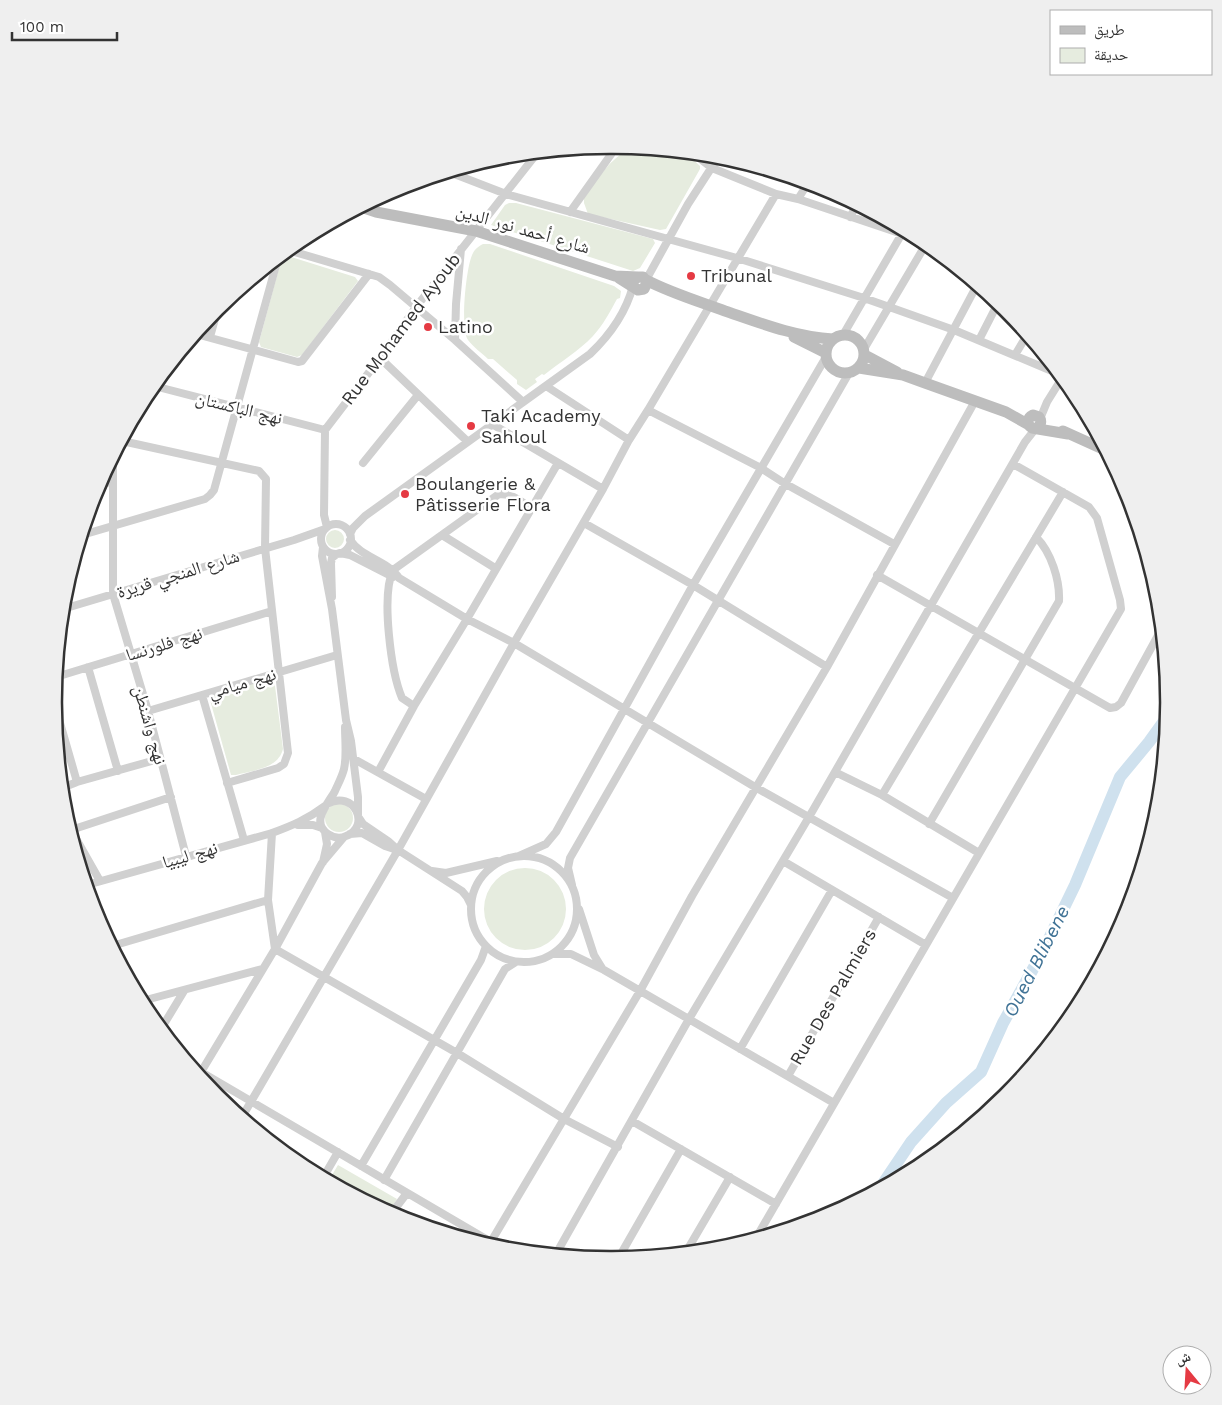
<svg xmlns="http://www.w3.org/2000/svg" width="1222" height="1405" viewBox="0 0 1222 1405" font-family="'Work Sans','Noto Naskh Arabic',sans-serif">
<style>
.green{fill:#e6ecdf}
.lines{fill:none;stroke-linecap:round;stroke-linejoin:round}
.river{stroke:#cfe1ee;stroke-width:12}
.street{stroke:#d0d0d0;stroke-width:8}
.secondary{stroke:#bdbdbd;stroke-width:11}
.poi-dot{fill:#e53a43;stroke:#fff;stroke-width:2}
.labels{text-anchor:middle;stroke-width:5;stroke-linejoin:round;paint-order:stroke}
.street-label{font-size:18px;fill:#333;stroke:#fff}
.poi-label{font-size:18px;fill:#333;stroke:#fff;text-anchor:start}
.water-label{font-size:19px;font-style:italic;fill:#407396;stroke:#fff}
.rim{fill:none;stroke:#333;stroke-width:2.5}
</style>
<rect width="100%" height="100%" fill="#fff"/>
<path class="green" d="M633 147 686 153 700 166V169L666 229 660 230 588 214 584 203V198C599 177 609 159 633 147Z
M509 203H516L653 239 655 243 640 268 633 271 491 225 505 205Z
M483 244H490L614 286 621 291 620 298 617 299C610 312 603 325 593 336 579 351 560 362 544 375L542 374 535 379 537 382 526 390 517 384V380L493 359H488C482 353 473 347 468 340 460 328 466 272 471 258 473 251 477 247 483 244Z
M288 256 355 277 358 281 302 355 297 357 261 347 259 342 281 261 282 258Z
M326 539a9 9 0 1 1 18 0a9 9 0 1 1-18 0Z
M264 680 271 681 275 686 283 749C278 769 253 770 236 775H231L210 700 213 695Z
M325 818a14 14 0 1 1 28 0a14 14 0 1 1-28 0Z
M484 909a41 41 0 1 1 82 0a41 41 0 1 1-82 0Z
M338 1165 397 1199 389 1212 329 1180Z"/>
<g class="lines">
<path class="river" d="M880 1188 911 1142 946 1103 981 1072 1003 1023 1043 951 1075 885 1120 777 1149 742 1167 717"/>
<path class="street" d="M693 153 712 168 776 194
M449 172 506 194 737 258 864 298 954 330 1059 374
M798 199 808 183
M570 212 617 146
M850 217 857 205
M461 249 456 304 455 340 523 402
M288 250 379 277 390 285 455 340
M646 280 688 204 719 156
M196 334 298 362 302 361 369 274
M843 335 904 230
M210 337 218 308
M979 340 998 303
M864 349 926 244
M1015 355 1027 335
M380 358 467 441
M925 383 977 285
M154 386 325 430
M546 386 629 440
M648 410 761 468 784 483 894 544
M1040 419 1047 402 1062 378
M492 424 603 489
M122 441 259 471 266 479 265 548 288 753 284 764 278 768 227 783
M113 458V594L148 711 186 856
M363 463 418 395
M98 486 112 481
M584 523 693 585 827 667
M321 539a15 15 0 1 1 30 0a15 15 0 1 1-30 0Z
M327 527 324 515 325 430 380 358 416 307 538 152
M350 534 353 528 365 516 590 354C609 336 626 312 633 286
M82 535 205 499 210 495 214 490 278 258
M442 535 495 568
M350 540C362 558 387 560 399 578L467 619 514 643 755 787 953 898
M323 547 322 556 332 609 346 720 351 741 358 797V815
M340 553 350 555 393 577
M877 575 1110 708 1116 707 1121 703 1161 630
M332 597 331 563 332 558 337 554
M63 609 294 540 325 529
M88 667 118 771
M56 677 272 611
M202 695 244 840
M54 702 77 782
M414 706 402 698C391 672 381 596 393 570L499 494C513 494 520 501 531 508
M148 711 337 655
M354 759 426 799
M378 772 414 706 467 619 558 463
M835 772 882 795 979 853
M62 788 77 782 159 759
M882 795 1063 492
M327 804C355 789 371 827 346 836 340 839 334 838 328 834 310 822 328 804 335 791 338 784 342 777 344 769 347 756 345 741 345 727
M359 818 363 824 388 841 398 850 462 891 467 897 471 905
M929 824 1059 601C1060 580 1051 552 1036 537
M298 825H313L322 828
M70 828 100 881
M71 830 171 797
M350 834 362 833 385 846 397 850
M471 909a53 53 0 1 1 106 0a53 53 0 1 1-106 0Z
M519 856 546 844 556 832 693 585 826 357
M783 861 926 945
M323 862 327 844 325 832
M432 871 446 873 497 861
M87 885 272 833C291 826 308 819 325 806
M572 885 568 868 570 858 849 373
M268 900 275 949 457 1053 564 1119 618 1147
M579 909 594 955 602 968
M112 946 268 900 272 833
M554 954H571L604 970 834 1103
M142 1001 262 969
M161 1029 184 991
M740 1049 832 890
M201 1072 503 1249
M198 1073 201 1072 275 949 322 863 344 837
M788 1076 879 917
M242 1117 398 850 514 643 603 489 629 440 648 410 776 194 798 199 923 241
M632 1121 776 1204
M361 1166 481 960 486 946
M323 1178 338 1152
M384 1180 505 969 516 962
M391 1214 407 1193
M756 1238 1121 609 1120 600 1097 518 1089 507 1013 464
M489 1245 640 991 692 896 827 667 975 401
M686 1252 730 1177
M556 1254 689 1019 809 817 1025 442 1036 428
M618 1259 681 1149"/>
<path class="secondary" d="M361 207 376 212 476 231 615 276 638 277
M619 278 638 290 644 289 647 282 643 277H638L633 281V286
M646 280C671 293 698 301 725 311 760 323 796 337 833 339
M826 354a19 19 0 1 1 38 0a19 19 0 1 1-38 0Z
M794 337 826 353
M865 355 897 372
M859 368 903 375 925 383 1006 412 1029 425
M1036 428C1041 426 1042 421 1039 417L1033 415C1027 418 1026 424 1032 428L1068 434
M1063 431 1105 450"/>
</g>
<g class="poi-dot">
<circle cx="691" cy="276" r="5"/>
<circle cx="428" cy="327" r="5"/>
<circle cx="471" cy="426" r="5"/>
<circle cx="405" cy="494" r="5"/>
</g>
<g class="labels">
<g class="street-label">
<text transform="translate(523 229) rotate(16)" y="6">شارع أحمد نور الدين</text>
<text transform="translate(401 329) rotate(-53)" y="6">Rue Mohamed Ayoub</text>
<text transform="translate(239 408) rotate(14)" y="6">نهج الباكستان</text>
<text transform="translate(178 574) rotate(-17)" y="6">شارع المنجي قريرة</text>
<text transform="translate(164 644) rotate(-17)" y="6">نهج فلورنسا</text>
<text transform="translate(242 683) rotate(-16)" y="6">نهج ميامي</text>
<text transform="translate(150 725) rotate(74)" y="6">نهج واشنطن</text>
<text transform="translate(190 855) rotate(-16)" y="6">نهج ليبيا</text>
<text transform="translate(833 997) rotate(-60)" y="6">Rue Des Palmiers</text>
</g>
<g class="poi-label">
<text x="701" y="282">Tribunal</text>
<text x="438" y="333">Latino</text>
<text x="481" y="422">Taki Academy<tspan x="481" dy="21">Sahloul</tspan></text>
<text x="415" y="490">Boulangerie &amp;<tspan x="415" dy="21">Pâtisserie Flora</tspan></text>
</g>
<g class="water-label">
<text transform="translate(1036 961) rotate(-63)" y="7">Oued Blibene</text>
</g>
</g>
<path d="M0 0H1222V1405H0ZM610 154H612A548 548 0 0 1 1160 702V703A548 548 0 0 1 612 1251H610A548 548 0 0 1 62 703V702A548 548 0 0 1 610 154Z" fill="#efefef" fill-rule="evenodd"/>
<path class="rim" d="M610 154H612A548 548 0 0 1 1160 702V703A548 548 0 0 1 612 1251H610A548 548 0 0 1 62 703V702A548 548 0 0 1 610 154Z"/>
<rect x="1050" y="10" width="162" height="65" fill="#ffffff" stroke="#adadad"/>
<rect x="1060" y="26" width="25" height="8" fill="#bdbdbd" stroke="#adadad"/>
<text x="1094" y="35" font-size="15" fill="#333333">طريق</text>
<rect x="1060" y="48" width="25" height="15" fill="#e6ecdf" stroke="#adadad"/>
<text x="1094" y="60" font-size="15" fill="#333333">حديقة</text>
<g transform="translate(1187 1370) rotate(342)"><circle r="24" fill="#ffffff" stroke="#adadad"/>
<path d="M0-4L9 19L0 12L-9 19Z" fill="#e53a43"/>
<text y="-8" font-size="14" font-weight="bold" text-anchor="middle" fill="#333333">ش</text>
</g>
<path d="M12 32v8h105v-8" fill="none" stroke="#333333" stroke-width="2.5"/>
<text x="20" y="32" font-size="15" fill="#333333" stroke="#ffffff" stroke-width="4" paint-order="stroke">100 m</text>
</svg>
